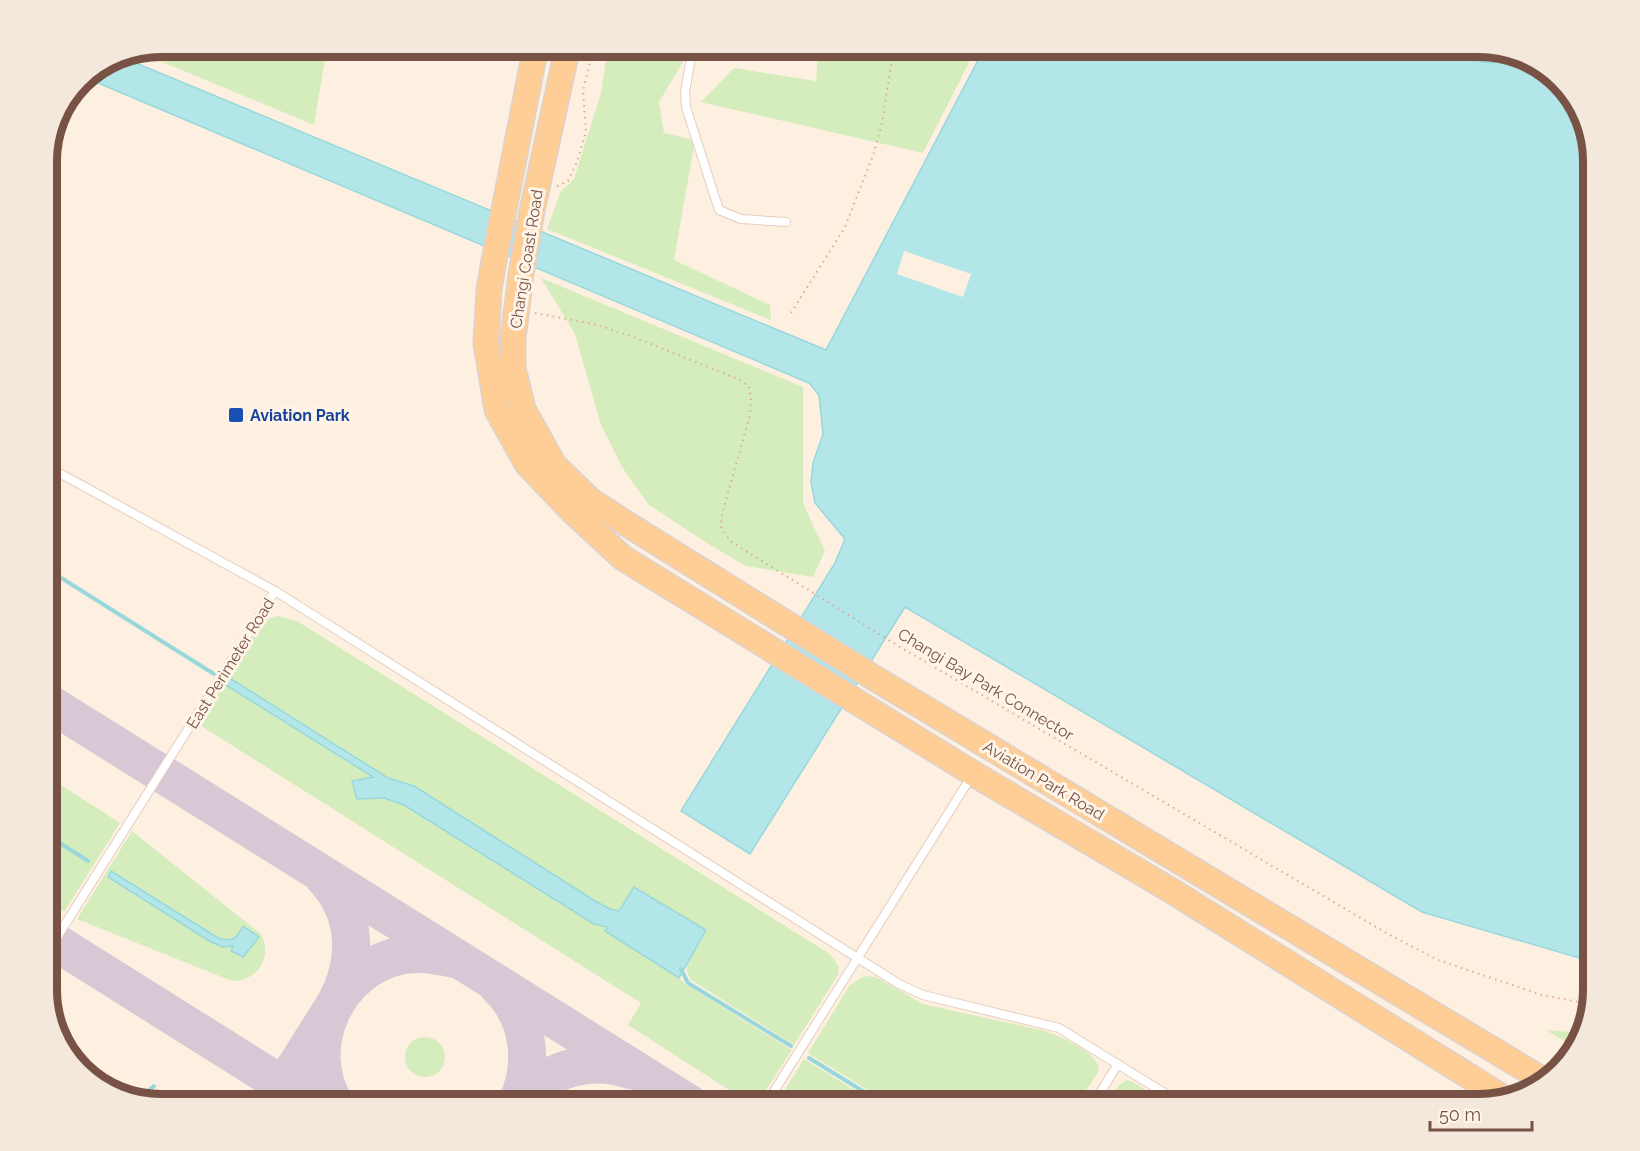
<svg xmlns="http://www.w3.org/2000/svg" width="1640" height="1151" viewBox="0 0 1640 1151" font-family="Raleway,sans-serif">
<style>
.green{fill:#d5edbd;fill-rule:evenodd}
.water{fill:#b3e6e9;stroke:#98d8dc;stroke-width:1.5}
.pier{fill:#fef0e0}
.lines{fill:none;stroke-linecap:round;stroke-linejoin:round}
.stream{stroke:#98d8dc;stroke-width:4}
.taxiway{stroke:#d8c7d4;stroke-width:38}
.service-casing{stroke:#e5cdbe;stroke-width:10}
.primary-casing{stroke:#dcd2cf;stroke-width:27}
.path{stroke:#dbac98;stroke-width:2;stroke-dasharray:1.5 4.5;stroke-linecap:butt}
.service{stroke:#fff;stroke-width:8}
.primary{stroke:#ffce96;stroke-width:24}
.transit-dot{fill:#1a4fb4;stroke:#fff4e8;stroke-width:2}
.labels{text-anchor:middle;stroke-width:6;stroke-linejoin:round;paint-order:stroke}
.street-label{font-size:16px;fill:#775245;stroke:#fff4e8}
.transit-label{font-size:16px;font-weight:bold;fill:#164399;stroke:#fff4e8;text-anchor:start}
.rim{fill:none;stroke:#775245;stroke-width:8}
</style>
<rect width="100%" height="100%" fill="#fef0e0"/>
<path class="green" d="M161 46 327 47 314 125 136 51Z
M608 47H687L686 57 659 102 664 133 695 140 674 260 770 305 771 320 547 229 561 191 574 179 601 93Z
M819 47V46L977 47 923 153 701 102 734 68 816 81Z
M541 278 803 387V503L825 551 813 577 746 566 710 545 649 505 622 467 601 425 575 334Z
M278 616 297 621 830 954 839 967 838 975 794 1045 691 980C678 965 699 945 706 930L635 887 619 911 610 909 595 901 414 786 388 778 228 677 261 624 268 619Z
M224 684 374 777 357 799 384 798 404 805 594 924 608 927 606 931 679 978 685 984 792 1050 757 1104H751L628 1025 641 1003 198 724Z
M47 776 120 823 64 912 47 901Z
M132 831 261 934C273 957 258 981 232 981L77 919ZM112 871 218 938 224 941 237 937H259L243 957 234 945H217L212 942 108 877Z
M870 976 878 978 923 1004 1045 1031C1061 1037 1093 1050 1099 1067L1097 1074 1077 1104H890L808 1053 850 985 862 977Z
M1546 1030 1580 1033 1576 1048Z
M405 1057a20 20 0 1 1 40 0a20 20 0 1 1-40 0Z
M804 1059 877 1104H776Z
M1127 1080 1133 1082 1168 1104H1111L1108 1102 1118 1086Z"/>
<path class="water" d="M1157 46 1178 50 1182 46H1361L1492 63 1513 57 1543 66 1578 104 1593 160V962L1422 912 905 607 750 854 681 811 835 563 845 539 815 503 811 482 813 463 823 434 819 395 809 383 84 77 117 55 826 350 985 47Z
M228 677 388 778 414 786 595 901 610 909 619 911 634 887 706 930 679 978 605 931 608 927 594 924 404 805 384 798 357 799 352 781 373 777 224 684Z
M111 871 218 938C232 943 237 938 243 926L259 937 243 957 231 951 233 946 223 947 211 942 108 877Z"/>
<path class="pier" d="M904 251 971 274 963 297 897 274Z"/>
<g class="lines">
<path class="stream" d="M47 569 214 674
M47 835 88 861
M681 969 688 983 791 1046
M809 1058 884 1104
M140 1098 154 1086"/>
<path class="taxiway" d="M47 702 690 1104
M47 937 313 1104
M498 987C530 1017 535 1066 516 1104
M272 1104 335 1004C358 963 358 914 324 878
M335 1104C300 1047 337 966 404 955 421 952 438 955 454 959
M517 1104C543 1070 590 1056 630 1070"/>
<defs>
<path id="service" d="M693 46 685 92 686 107 719 210 741 219 786 222
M47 469 63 475 275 591 899 984 923 995 1059 1028 1182 1104
M47 953 275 591
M766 1104 971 777
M1093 1104 1118 1064"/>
<path id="primary" d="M536 46 493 266 489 290 486 343 497 410 527 464 572 511 623 558 974 774 1172 891 1504 1098
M568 46 532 211 521 274 513 339V368L523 409 554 465 590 500 627 524 876 679 1545 1081"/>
</defs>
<use href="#service" class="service-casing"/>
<use href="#primary" class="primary-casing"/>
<path class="path" d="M557 186 568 181 577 162 586 132 583 91 594 46
M535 313 598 325 636 338 738 379 749 386 751 398 750 415 722 514 721 527 730 541 895 644 1388 934 1438 960 1542 995 1589 1004
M791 313 845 227 874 153 882 123 894 46"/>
<use href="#service" class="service"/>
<use href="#primary" class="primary"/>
</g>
<rect class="transit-dot" x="228" y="407" width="16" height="16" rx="3"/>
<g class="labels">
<g class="street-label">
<text transform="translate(526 259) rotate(-81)" y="6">Changi Coast Road</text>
<text transform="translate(230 663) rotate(-58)" y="6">East Perimeter Road</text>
<text transform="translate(986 684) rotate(31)" y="6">Changi Bay Park Connector</text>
<text transform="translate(1044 780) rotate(31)" y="6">Aviation Park Road</text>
</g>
<g class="transit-label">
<text x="250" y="421">Aviation Park</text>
</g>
</g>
<path d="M0 0H1640V1151H0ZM161 57H1479A104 104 0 0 1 1583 161V990A104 104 0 0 1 1479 1094H161A104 104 0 0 1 57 990V161A104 104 0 0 1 161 57Z" fill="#f4e7db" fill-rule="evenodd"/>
<path class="rim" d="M161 57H1479A104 104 0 0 1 1583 161V990A104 104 0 0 1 1479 1094H161A104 104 0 0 1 57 990V161A104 104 0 0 1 161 57Z"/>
<path d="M1430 1121v9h102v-9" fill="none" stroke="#775245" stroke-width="3"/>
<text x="1439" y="1121" font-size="18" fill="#775245" stroke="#fff4e8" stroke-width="4.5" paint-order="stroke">50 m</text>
</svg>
